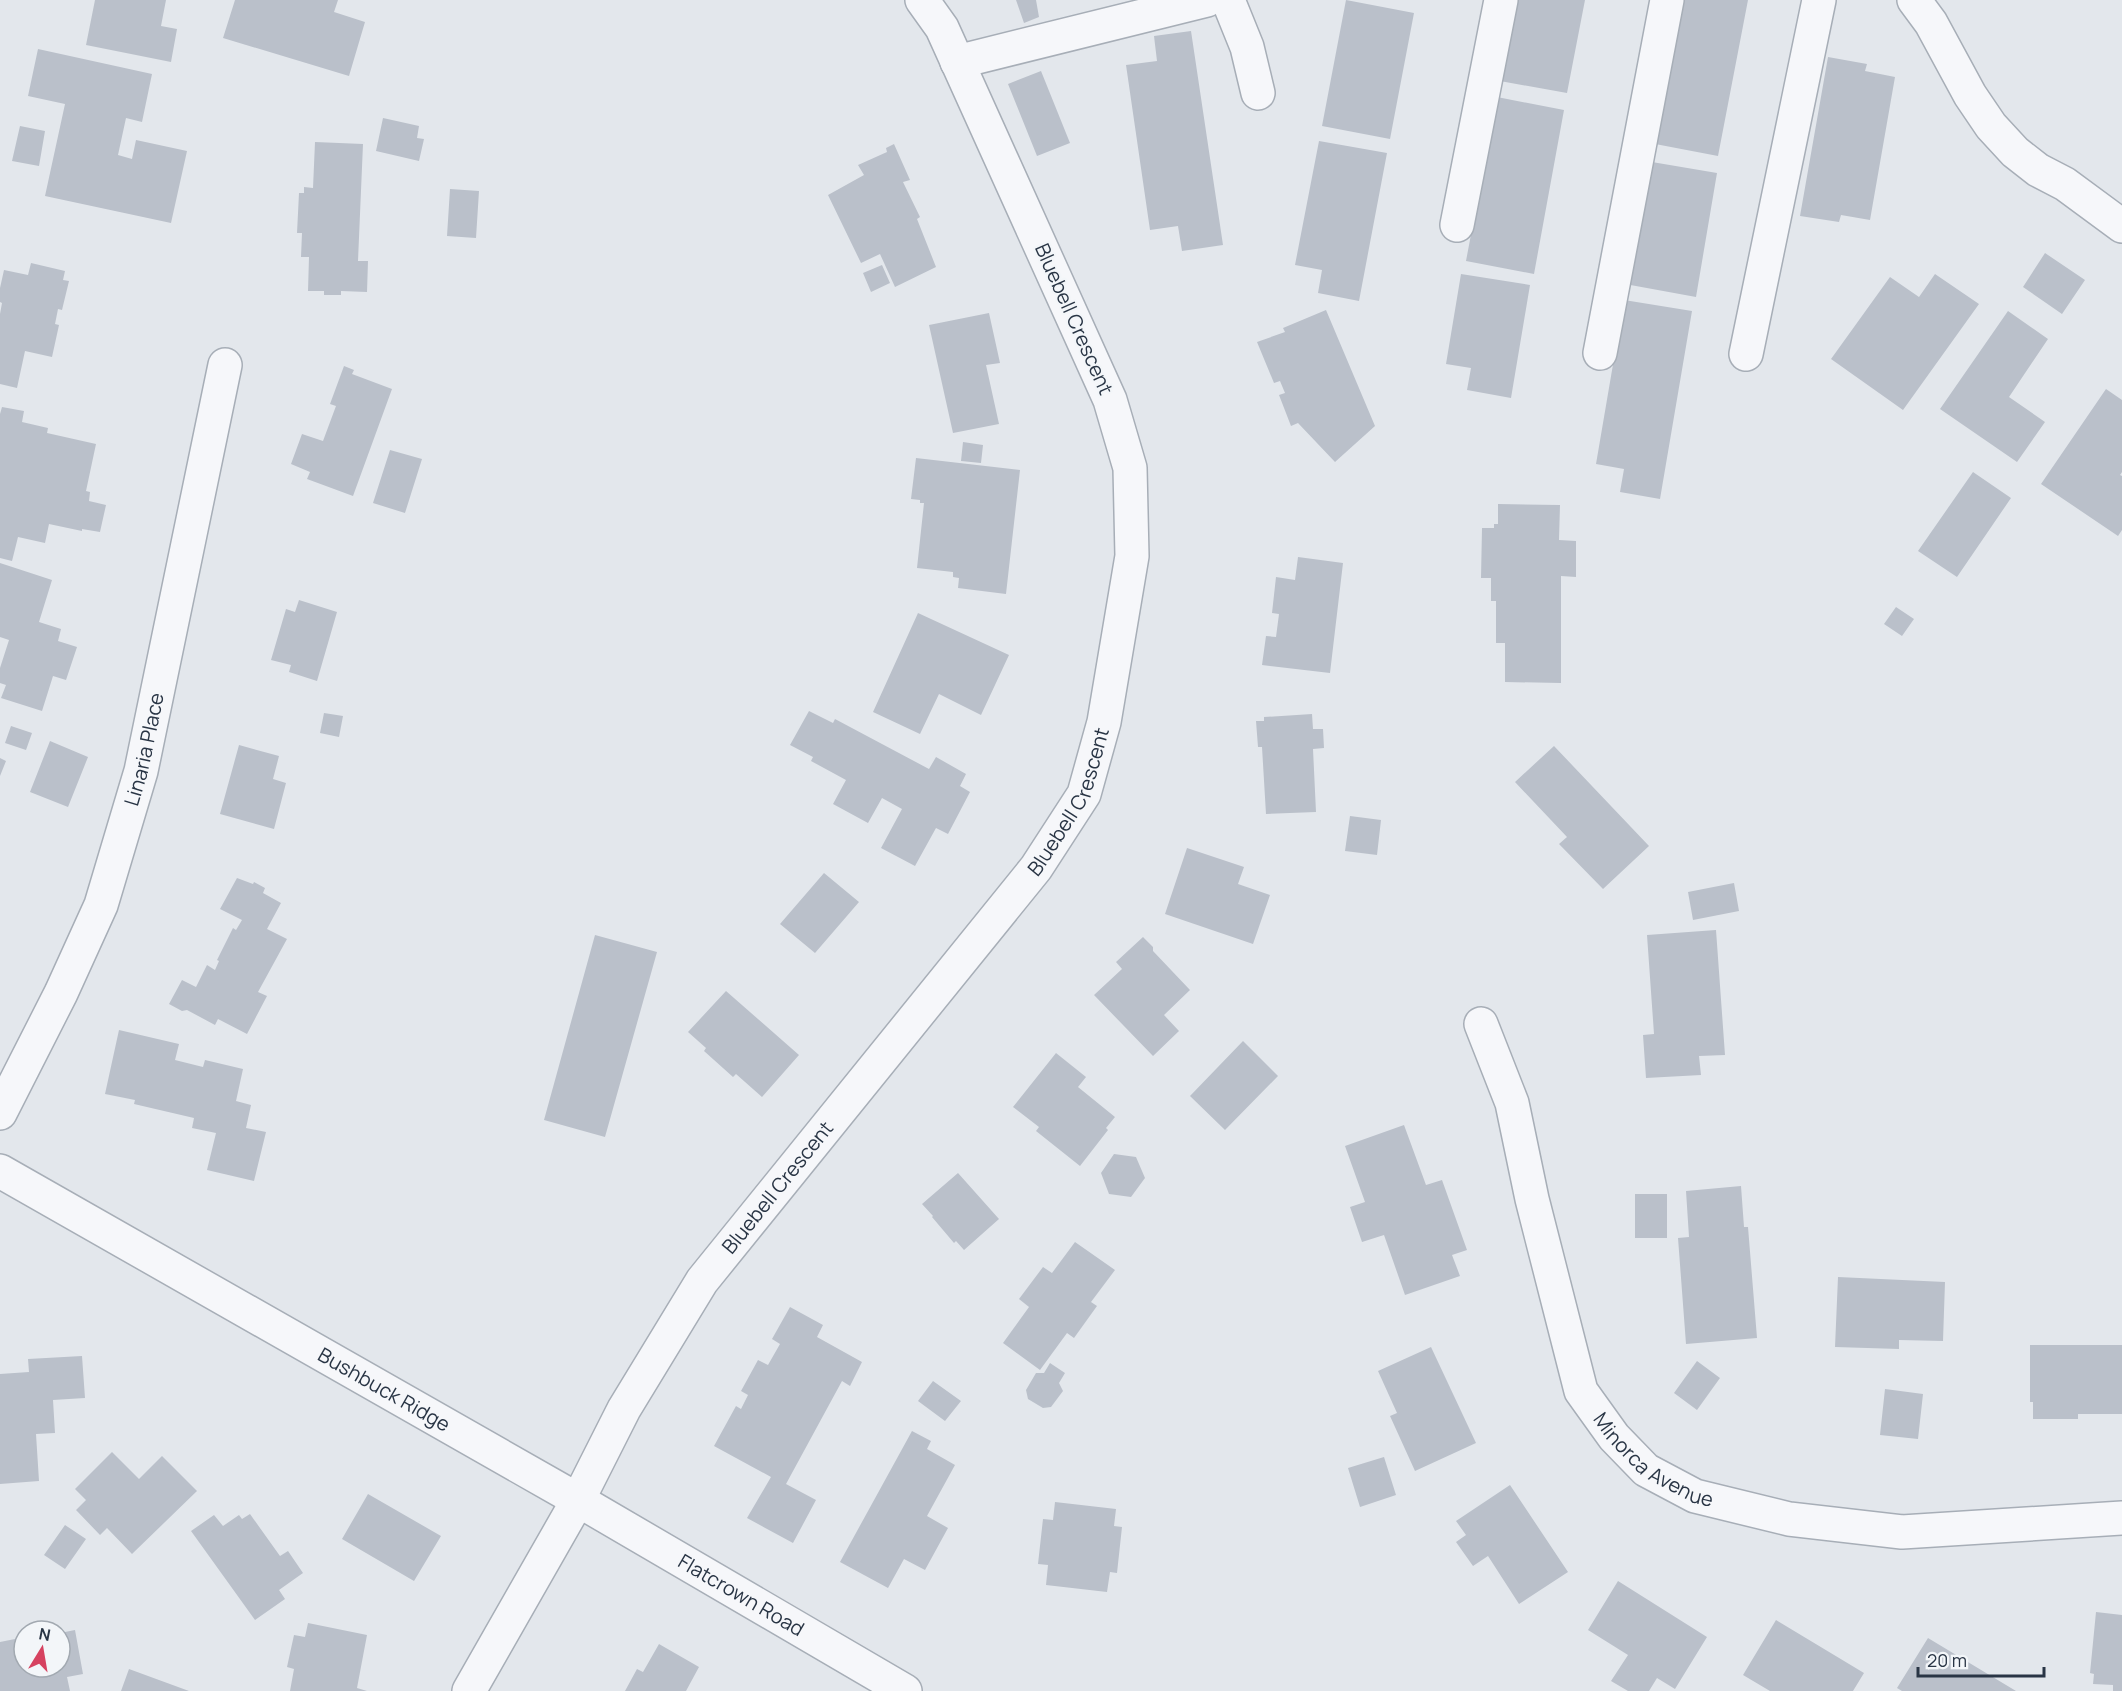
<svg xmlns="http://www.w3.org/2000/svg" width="2122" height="1691" viewBox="0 0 2122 1691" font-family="Manrope,sans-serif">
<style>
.building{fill:#bac0ca}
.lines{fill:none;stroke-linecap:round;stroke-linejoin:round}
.minor-casing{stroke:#a7aeb7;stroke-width:36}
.minor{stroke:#f6f7fa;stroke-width:33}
.labels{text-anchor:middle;stroke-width:4.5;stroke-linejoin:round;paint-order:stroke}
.street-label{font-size:20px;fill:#293545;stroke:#f3f6f9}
</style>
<rect width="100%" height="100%" fill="#e3e7ec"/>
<path class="building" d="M95 0H166L161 26 177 29 171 62 86 45Z
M235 0H338L334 12 365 22 349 76 223 38Z
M1016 0H1036L1039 17 1024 23Z
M1346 0 1414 13 1390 139 1322 126Z
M1515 0H1585L1567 93 1500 81Z
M1677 0H1748L1718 156 1650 143Z
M1191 31 1223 245 1182 251 1178 226 1150 230 1126 65 1157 61 1154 36Z
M38 49 152 74 142 122 126 118 118 155 132 159 136 140 187 151 171 223 45 196 65 104 28 96Z
M1828 57 1867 64 1865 71 1895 77 1870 220 1841 215 1839 222 1800 216Z
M1041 71 1070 143 1037 156 1008 84Z
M1497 97 1564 110 1534 274 1466 261Z
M383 118 419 126 417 138 424 139 419 161 376 151Z
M20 126 45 131 39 166 12 161Z
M1319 141 1387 153 1359 301 1318 293 1322 270 1295 265Z
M315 142 363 144 358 261H368L367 292 341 291V295H324V291H308L309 257H301L302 233H297L299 193H304V187L313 188Z
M894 144 910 180 903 182 920 217 917 219 936 267 895 287 880 254 861 263 828 195 864 175 858 165 887 152 886 148Z
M1646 161 1717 173 1696 297 1625 284Z
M450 189 479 191 476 238 447 236Z
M2045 253 2085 280 2062 314 2023 287Z
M31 263 65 271 63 280 69 281 62 310 58 309 55 324 59 325 52 357 25 351 17 388 0 384V314L2 303 0 302V288L4 270 28 275Z
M882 265 890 283 871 292 863 273Z
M1461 274 1530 285 1511 398 1467 390 1471 368 1446 364Z
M1935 274 1979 304 1903 410 1831 359 1890 277 1919 297Z
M1624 300 1692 311 1660 499 1620 492 1624 469 1596 464Z
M1326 310 1375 426 1335 462 1298 423 1291 426 1279 395 1285 393 1280 381 1274 383 1257 342 1285 332 1283 328Z
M2008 311 2048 339 2009 397 2045 422 2017 462 1940 409Z
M989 313 1000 363 986 365 999 424 953 433 929 325Z
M344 366 354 370 352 374 392 389 353 496 307 479 310 472 291 464 302 434 323 441 336 406 330 404Z
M2106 389 2122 400V472L2120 475 2122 476V530L2118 536 2041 484Z
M2 407 24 411 22 422 48 428 47 433 96 444 86 491 90 492 89 501 106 505 100 532 82 529V531L49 524 45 543 18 537 12 561 0 558V414Z
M963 442 983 445 981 463 961 461Z
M390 450 422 459 405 513 373 503Z
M916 458 1020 470 1006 594 958 588 959 578 953 577V572L917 568 924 503H920V500L911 499Z
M1973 472 2011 498 1957 577 1918 551Z
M1498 504 1560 505 1559 540 1576 541V577L1561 576V683L1505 682V643H1496V601H1491V578H1481L1482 528H1494V524H1498Z
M1298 557 1343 563 1330 673 1262 665 1266 636 1276 637 1279 614 1272 613 1276 577 1295 580Z
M0 563 52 580 39 622 61 629 58 641 77 647 66 680 53 676 42 711 1 698 6 685 0 683V668L9 640 0 637Z
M299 600 337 612 317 681 289 672 291 665 271 660 286 609 295 612Z
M1896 607 1914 619 1902 636 1884 624Z
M918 613 1009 655 981 715 939 694 920 734 873 712Z
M809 711 833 723 835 719 929 769 936 757 966 774 960 786 970 792 948 834 936 828 915 866 881 848 902 809 882 798 868 823 833 804 846 780 811 761 813 757 790 745Z
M324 713 343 716 339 737 320 733Z
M1312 714 1313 729H1323L1324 748 1313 749 1316 812 1266 814 1262 747H1258L1256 721H1264V717Z
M11 726 32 733 26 750 5 743Z
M50 741 88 757 68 807 30 792Z
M239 745 279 756 273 779 286 783 274 829 220 814Z
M1554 746 1649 846 1603 889 1559 844 1567 837 1515 782Z
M0 758 6 761 0 776Z
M1350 816 1381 820 1377 855 1345 851Z
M1187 848 1244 867 1238 884 1270 895 1253 944 1165 914Z
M824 873 859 902 815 953 780 924Z
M237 878 253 884 254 882 265 888 263 893 281 903 267 929 287 939 258 992 267 996 247 1034 218 1019 215 1025 187 1010 182 1011 169 1004 182 980 196 987 207 965 215 970 219 961 217 960 233 928 236 930 242 920 220 909Z
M1734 883 1739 911 1693 920 1688 892Z
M1716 930 1725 1055 1699 1056 1701 1075 1646 1078 1643 1035 1654 1034 1647 935Z
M595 935 657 952 605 1137 544 1120Z
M1143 937 1153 947V951L1190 990 1164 1015 1179 1031 1153 1056 1094 995 1122 969 1116 962Z
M726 991 799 1055 762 1097 736 1074 733 1077 704 1051 706 1048 688 1032Z
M119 1030 179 1044 175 1060 203 1067 205 1060 243 1069 236 1101 251 1105 246 1128 266 1132 254 1181 207 1170 216 1133 192 1128 194 1118 134 1104 135 1100 105 1094Z
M1243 1041 1278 1076 1225 1130 1190 1096Z
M1056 1053 1086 1077 1078 1087 1115 1117 1106 1128 1108 1130 1080 1166 1036 1131 1039 1127 1013 1107Z
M1404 1125 1426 1185 1442 1180 1467 1250 1452 1255 1460 1276 1405 1295 1384 1235 1362 1242 1350 1207 1365 1202 1345 1146Z
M1114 1154 1136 1157 1145 1178 1131 1197 1109 1194 1101 1173Z
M958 1173 999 1219 964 1250 956 1241 954 1243 932 1217 933 1216 922 1204Z
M1741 1186 1744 1227H1748L1757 1338 1686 1344 1678 1238 1689 1237 1686 1191Z
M1635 1194H1667V1238H1635Z
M1075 1242 1115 1270 1091 1302 1097 1306 1074 1338 1067 1333 1040 1370 1003 1343 1029 1307 1019 1299 1043 1267 1052 1273Z
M1838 1277 1945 1282 1943 1341 1899 1340V1349L1835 1347Z
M790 1307 823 1325 817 1337 862 1362 850 1386 842 1381 786 1484 816 1500 793 1543 747 1518 771 1477 714 1446 736 1406 741 1409 748 1395 741 1391 758 1360 768 1365 780 1344 772 1339Z
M2030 1345H2122V1414H2078V1419H2033V1402H2030Z
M1431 1347 1476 1443 1415 1471 1390 1416 1397 1413 1378 1371Z
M82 1356 85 1398 53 1400 55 1433 36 1434 39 1481 0 1484V1374L29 1372 28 1359Z
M1697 1361 1720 1378 1697 1410 1674 1393Z
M1050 1363 1065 1373 1059 1383 1063 1391 1051 1407 1043 1408 1028 1399 1026 1390 1036 1373H1044Z
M933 1381 961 1401 945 1421 918 1401Z
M1885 1389 1923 1394 1918 1439 1880 1435Z
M912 1431 931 1441 927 1449 955 1465 927 1516 948 1528 925 1570 904 1559 888 1588 840 1562Z
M112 1452 139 1479 162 1456 197 1491 132 1554 107 1528 100 1535 76 1510 86 1500 75 1489Z
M1384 1457 1396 1495 1360 1507 1348 1468Z
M1510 1485 1568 1572 1519 1604 1488 1556 1473 1566 1456 1542 1466 1535 1456 1521Z
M368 1494 441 1536 414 1581 342 1539Z
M1055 1502 1116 1509 1114 1526 1122 1527 1117 1573 1110 1572 1107 1592 1046 1585 1048 1565 1038 1564 1043 1519 1053 1520Z
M250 1514 280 1556 288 1551 303 1573 279 1590 285 1599 255 1620 191 1531 214 1515 223 1526 239 1515 242 1519Z
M65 1525 86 1539 65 1569 44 1555Z
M1618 1581 1707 1637 1675 1689 1657 1678 1649 1691H1628L1611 1681 1628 1655 1588 1630Z
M2096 1612 2122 1615V1691H2113V1685L2093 1684 2094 1674 2090 1673Z
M1776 1620 1864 1673 1853 1691H1770L1743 1675Z
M308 1623 367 1635 357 1688 367 1691H290L294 1669 287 1667 294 1635 305 1637Z
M75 1630 83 1674 67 1677 70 1691H0V1642L15 1639 17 1651 24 1650V1667H60V1633Z
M1928 1638 2016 1691H1902L1897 1688Z
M659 1644 699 1667 686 1691H625L637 1669 643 1672Z
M129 1669 189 1691H121Z"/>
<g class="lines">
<defs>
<g id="minor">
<path d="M1228 0 1247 47 1258 93"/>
<path d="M1914 0 1931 23 1970 95 1991 126 2015 152 2038 170 2065 184 2122 226"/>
<path d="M957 62 1207 0"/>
<path d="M1457 225 1501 0"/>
<path d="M1600 353 1667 0"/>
<path d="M1746 354 1819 0"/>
<path id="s1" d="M1481 1024 1512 1103 1532 1199 1581 1391 1614 1437 1646 1470 1695 1496 1789 1519 1902 1532 2122 1518"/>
<path id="s2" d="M0 1113 61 993 101 905 141 771 225 365"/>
<path id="s3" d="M0 1171 578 1500 905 1691"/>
<path id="s4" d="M469 1691 578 1500 624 1409 702 1281 1036 868 1084 794 1104 722 1132 556 1130 468 1110 400 942 28 922 0"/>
</g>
</defs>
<use href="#minor" class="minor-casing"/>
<use href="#minor" class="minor"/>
</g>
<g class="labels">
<g class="street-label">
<text transform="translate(1074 319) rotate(66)" y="7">Bluebell Crescent</text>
<text dy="7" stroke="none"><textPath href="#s2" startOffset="393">Linaria Place</textPath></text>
<text dy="7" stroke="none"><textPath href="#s4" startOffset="1078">Bluebell Crescent</textPath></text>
<text dy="7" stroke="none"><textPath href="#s4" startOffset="592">Bluebell Crescent</textPath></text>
<text dy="7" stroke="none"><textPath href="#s3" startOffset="442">Bushbuck Ridge</textPath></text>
<text dy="7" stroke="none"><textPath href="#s1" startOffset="484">Minorca Avenue</textPath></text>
<text dy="7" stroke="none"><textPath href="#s3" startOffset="854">Flatcrown Road</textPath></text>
</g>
</g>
<g transform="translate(42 1649) rotate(11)"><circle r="28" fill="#f3f6f9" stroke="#a2a9b1" stroke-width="1.5"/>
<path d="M0-4.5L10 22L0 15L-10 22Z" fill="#d64260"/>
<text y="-9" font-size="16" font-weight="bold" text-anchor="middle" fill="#293545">N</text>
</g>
<path d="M1918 1667v9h126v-9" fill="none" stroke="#293545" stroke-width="3"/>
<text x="1927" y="1667" font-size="18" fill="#293545" stroke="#f3f6f9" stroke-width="4.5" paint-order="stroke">20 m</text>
</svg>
